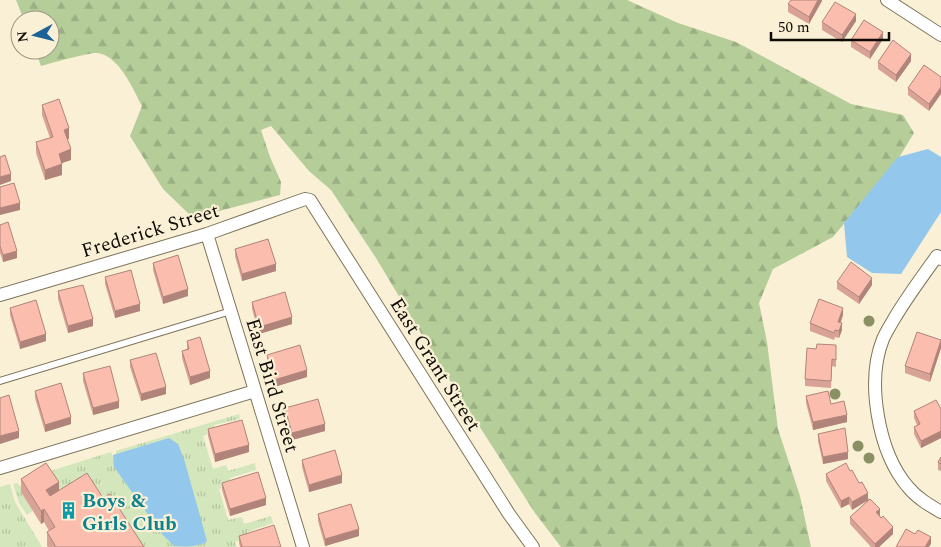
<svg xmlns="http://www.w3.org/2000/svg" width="941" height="547" viewBox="0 0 941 547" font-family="Spectral,serif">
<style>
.grass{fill:url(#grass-tufts)}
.forest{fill:url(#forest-firs)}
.water{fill:#94c7ec}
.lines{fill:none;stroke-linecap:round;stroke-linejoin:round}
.service-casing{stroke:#7d745b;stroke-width:8}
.minor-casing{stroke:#7d745b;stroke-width:14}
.service{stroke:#fff;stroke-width:6}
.minor{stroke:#fff;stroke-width:12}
.tree{fill:#8a9064}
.wall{fill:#d8a396}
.shaded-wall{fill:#b0847a}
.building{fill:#fbbdae;stroke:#b0847a}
.labels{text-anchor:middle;stroke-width:4.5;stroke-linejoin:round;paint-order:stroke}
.street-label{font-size:20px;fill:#0f0b04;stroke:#faf0d5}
.culture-label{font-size:20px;font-weight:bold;fill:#0d838f;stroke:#faf0d5;text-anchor:start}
</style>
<defs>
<pattern id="grass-tufts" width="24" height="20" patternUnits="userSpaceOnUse" patternTransform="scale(1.25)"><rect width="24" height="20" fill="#d3e6bc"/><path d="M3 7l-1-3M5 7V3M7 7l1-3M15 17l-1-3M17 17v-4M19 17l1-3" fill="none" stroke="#b4c4a0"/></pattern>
<pattern id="forest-firs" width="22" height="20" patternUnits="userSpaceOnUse" patternTransform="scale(1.25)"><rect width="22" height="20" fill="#b5cd99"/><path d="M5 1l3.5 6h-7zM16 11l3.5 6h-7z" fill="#9aaf82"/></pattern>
</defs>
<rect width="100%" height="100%" fill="#faf0d5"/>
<path class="grass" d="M239 414 240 419 214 425 215 431 203 436 213 469 226 465 228 471 255 463 256 470 230 478 232 485 219 489 228 520 242 517 244 524 271 516 273 523 247 532 249 538 235 542 237 547H135L63 495 25 479 111 452 116 467V451Z
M17 483 24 490 21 492 33 511 27 515 19 503 13 484Z
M10 484 15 502 42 547H0V487Z"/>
<path class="forest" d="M16 0H627L678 23 736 42 851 104 903 115 914 133 900 156 833 237 773 269 759 303 767 342 778 429 800 496 811 547H561L535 513 440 365 376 258 331 190 309 171 271 126 261 130 270 157 281 182 280 195 193 218 163 189 130 136 142 106C133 89 119 56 98 53 90 52 51 63 41 66L35 50H50V20H24Z"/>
<path class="water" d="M928 149 941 157V212L901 274 872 273 847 257 844 223 898 157Z
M169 438 178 444 184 459 207 541C200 547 184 547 174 546L162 534 114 467 113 455Z"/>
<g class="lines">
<defs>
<path id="service" d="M0 381 231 311"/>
<path id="minor" d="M887 0 941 35
M207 234 303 547
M941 259 937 256C922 277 907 297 894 319 890 326 886 332 883 339 866 381 878 452 908 487 917 498 929 505 941 512
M0 295 207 234 305 199 310 200 509 514 533 547
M0 468 255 391"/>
</defs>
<use href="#service" class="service-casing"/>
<use href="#minor" class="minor-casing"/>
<use href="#service" class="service"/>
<use href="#minor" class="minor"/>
</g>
<g class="tree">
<circle cx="869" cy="321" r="5.5"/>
<circle cx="835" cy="394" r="5.5"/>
<circle cx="858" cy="446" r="5.5"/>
<circle cx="869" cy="458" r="5.5"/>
</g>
<path class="wall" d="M822 0 809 24 788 12V4Z
M856 21 842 42 822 30V22Z
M883 39 870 59 851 47V40Z
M911 61 896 82 878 69V62Z
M941 77 929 111 908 95V88Z
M42 105 69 139H67L71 160 62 163V175L45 180 36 153V142L50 138 42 115Z
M0 225 17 258 3 262 0 253Z
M235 249 276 271 242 281 235 256Z
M153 263 188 296 163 304 153 270Z
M105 277 140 311 115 318 105 284Z
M837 282 872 285 859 304 837 289Z
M58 291 93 326 68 333 58 299Z
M252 302 292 324 259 334 252 309Z
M10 308 46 341 20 349 10 315Z
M843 315 841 322 842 330 839 338 835 337 834 340 810 331V323Z
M187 341 210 378 190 385 182 358V351L187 349Z
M941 348 930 382 905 373V366Z
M816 349 836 352V367L832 366 831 388 805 386V379Z
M267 355 307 377 274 387 267 362Z
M130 360 166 394 141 401 130 367Z
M83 373 119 408 93 415 83 381Z
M35 391 71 424 45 432 35 398Z
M806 396 831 404 847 422 813 430 806 403Z
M285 408 325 431 292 440 285 415Z
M941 409V438L921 448 914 434V427L917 425 914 418V411Z
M208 429 249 452 215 462 208 436Z
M818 434 848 459 823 464 818 441Z
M941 457V471L938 470V462Z
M302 460 342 483 309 492 302 467Z
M850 471 880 516 893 534 879 547H871L850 524V517L867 501 852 510 849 504 841 508 826 481V474Z
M21 479 59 490 103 498 144 547H48L47 546V532L49 531 44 522 41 524 21 492Z
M222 483 266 505 230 516 222 490Z
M318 514 359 536 325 546 318 521Z
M239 536 281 547H240L239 543Z"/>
<path class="shaded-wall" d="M818 0H822V1L809 24V17Z
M856 14V21L842 42V35Z
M883 32V39L870 59V52Z
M911 54V61L896 82V75Z
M941 87V94L929 111V104Z
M69 128V139L64 140V130Z
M71 149V160L59 164V154Z
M62 164V175L45 180V170Z
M11 174V181L0 185V177Z
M20 203V210L0 215V208Z
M17 251V258L3 262V255Z
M276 264V271L242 281V274Z
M872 278V285L859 304V297Z
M188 289V296L163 304V297Z
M140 304V311L115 318V311Z
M843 308V315L838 329V322Z
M292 317V324L259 334V327Z
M93 319V326L68 333V326Z
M842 323V330L839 338V331Z
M46 334V341L20 349V342Z
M941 340V348L930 382V374Z
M307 370V377L274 387V380Z
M210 371V378L190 385V377Z
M166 387V394L141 401V394Z
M119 401V408L93 415V408Z
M847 415V422L813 430V422Z
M71 417V424L45 432V425Z
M325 424V431L292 440V433Z
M19 431V438L0 444V436Z
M941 431V438L921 448V441Z
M249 445V452L215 462V454Z
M848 452V459L823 464V457Z
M342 475V483L309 492V485Z
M59 482V495L46 503V490Z
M868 493V500L852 510V502Z
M849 497V504L841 508V501Z
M266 498V505L230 516V509Z
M44 509V522L41 524V511Z
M880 509V516L876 512Z
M893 527V534L879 547H875V544Z
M359 529V536L325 546V539Z
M931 537V544L929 547H925Z"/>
<path class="building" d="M791 0H818L809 17 788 4Z
M835 2 856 14 842 35 822 22Z
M864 20 883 32 870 52 851 40Z
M893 40 911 54 896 75 878 62Z
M924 65 941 77V87L929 104 908 88Z
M59 99 69 128 64 130 71 149 59 154 62 164 45 170 36 142 53 137 42 105Z
M5 155 11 174 0 177V157Z
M14 183 20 203 0 208V187Z
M8 222 17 251 3 255 0 246V225Z
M268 239 276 264 242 274 235 249Z
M178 255 188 289 163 297 153 263Z
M851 262 872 278 859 297 837 282Z
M131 270 140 304 115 311 105 277Z
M83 285 93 319 68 326 58 291Z
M285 292 292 317 259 327 252 302Z
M819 299 843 308 838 322 842 323 839 331 835 330 834 333 810 323Z
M36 300 46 334 20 342 10 308Z
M917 332 941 340 930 374 905 366Z
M200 337 210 371 190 377 182 351 189 349 187 341Z
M817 344 836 345V360L832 359 831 381 805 379 807 348 816 349Z
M300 345 307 370 274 380 267 355Z
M156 353 166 387 141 394 130 360Z
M110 366 119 401 93 408 83 373Z
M61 383 71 417 45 425 35 391Z
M828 391 831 404 844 401 847 415 813 422 806 396Z
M9 395 19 431 0 436V398Z
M318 399 325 424 292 433 285 408Z
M936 400 941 409V431L921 441 914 427 920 424 914 411Z
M242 420 249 445 215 454 208 429Z
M845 428 848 452 823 457 818 434Z
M335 450 342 475 309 485 302 460Z
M941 457V464L938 462Z
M46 463 59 482 46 490 50 496 87 473 103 498 110 494 144 547H56L47 532 55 527 44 509 41 511 21 479Z
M846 463 850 471 852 470 859 483 862 482 868 493 852 502 849 497 841 501 826 474Z
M258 472 266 498 230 509 222 483Z
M870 499 880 509 876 512 881 518 883 516 893 527 875 544 850 517Z
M351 504 359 529 325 539 318 514Z
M274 525 281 547H242L239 536Z
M906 529 915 534 918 530 931 537 925 547H896Z"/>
<defs>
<symbol id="building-bare" viewBox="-9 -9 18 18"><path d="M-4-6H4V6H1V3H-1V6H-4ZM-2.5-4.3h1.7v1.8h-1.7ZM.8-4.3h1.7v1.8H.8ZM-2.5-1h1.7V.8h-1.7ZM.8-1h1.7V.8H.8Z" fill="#0f9aa8" stroke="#faf0d5" stroke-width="2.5" paint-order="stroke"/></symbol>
</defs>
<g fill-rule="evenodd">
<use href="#building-bare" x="56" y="498" width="25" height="25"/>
</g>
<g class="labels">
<g class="street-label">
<text transform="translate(150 230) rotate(-17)" y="7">Frederick Street</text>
<text transform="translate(436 364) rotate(58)" y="7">East Grant Street</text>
<text transform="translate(273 385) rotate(73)" y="7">East Bird Street</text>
</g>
<g class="culture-label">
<text x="82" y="507">Boys &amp;<tspan x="82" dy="23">Girls Club</tspan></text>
</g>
</g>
<g transform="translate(35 35) rotate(263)"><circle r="24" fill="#faf0d5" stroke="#9c9481"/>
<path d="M0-4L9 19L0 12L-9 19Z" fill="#1c6397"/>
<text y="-8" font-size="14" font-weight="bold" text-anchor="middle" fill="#0f0b04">N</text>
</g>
<path d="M771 32v8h118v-8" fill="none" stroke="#0f0b04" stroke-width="2.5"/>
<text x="778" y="32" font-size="15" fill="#0f0b04" stroke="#faf0d5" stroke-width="4" paint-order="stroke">50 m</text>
</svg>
